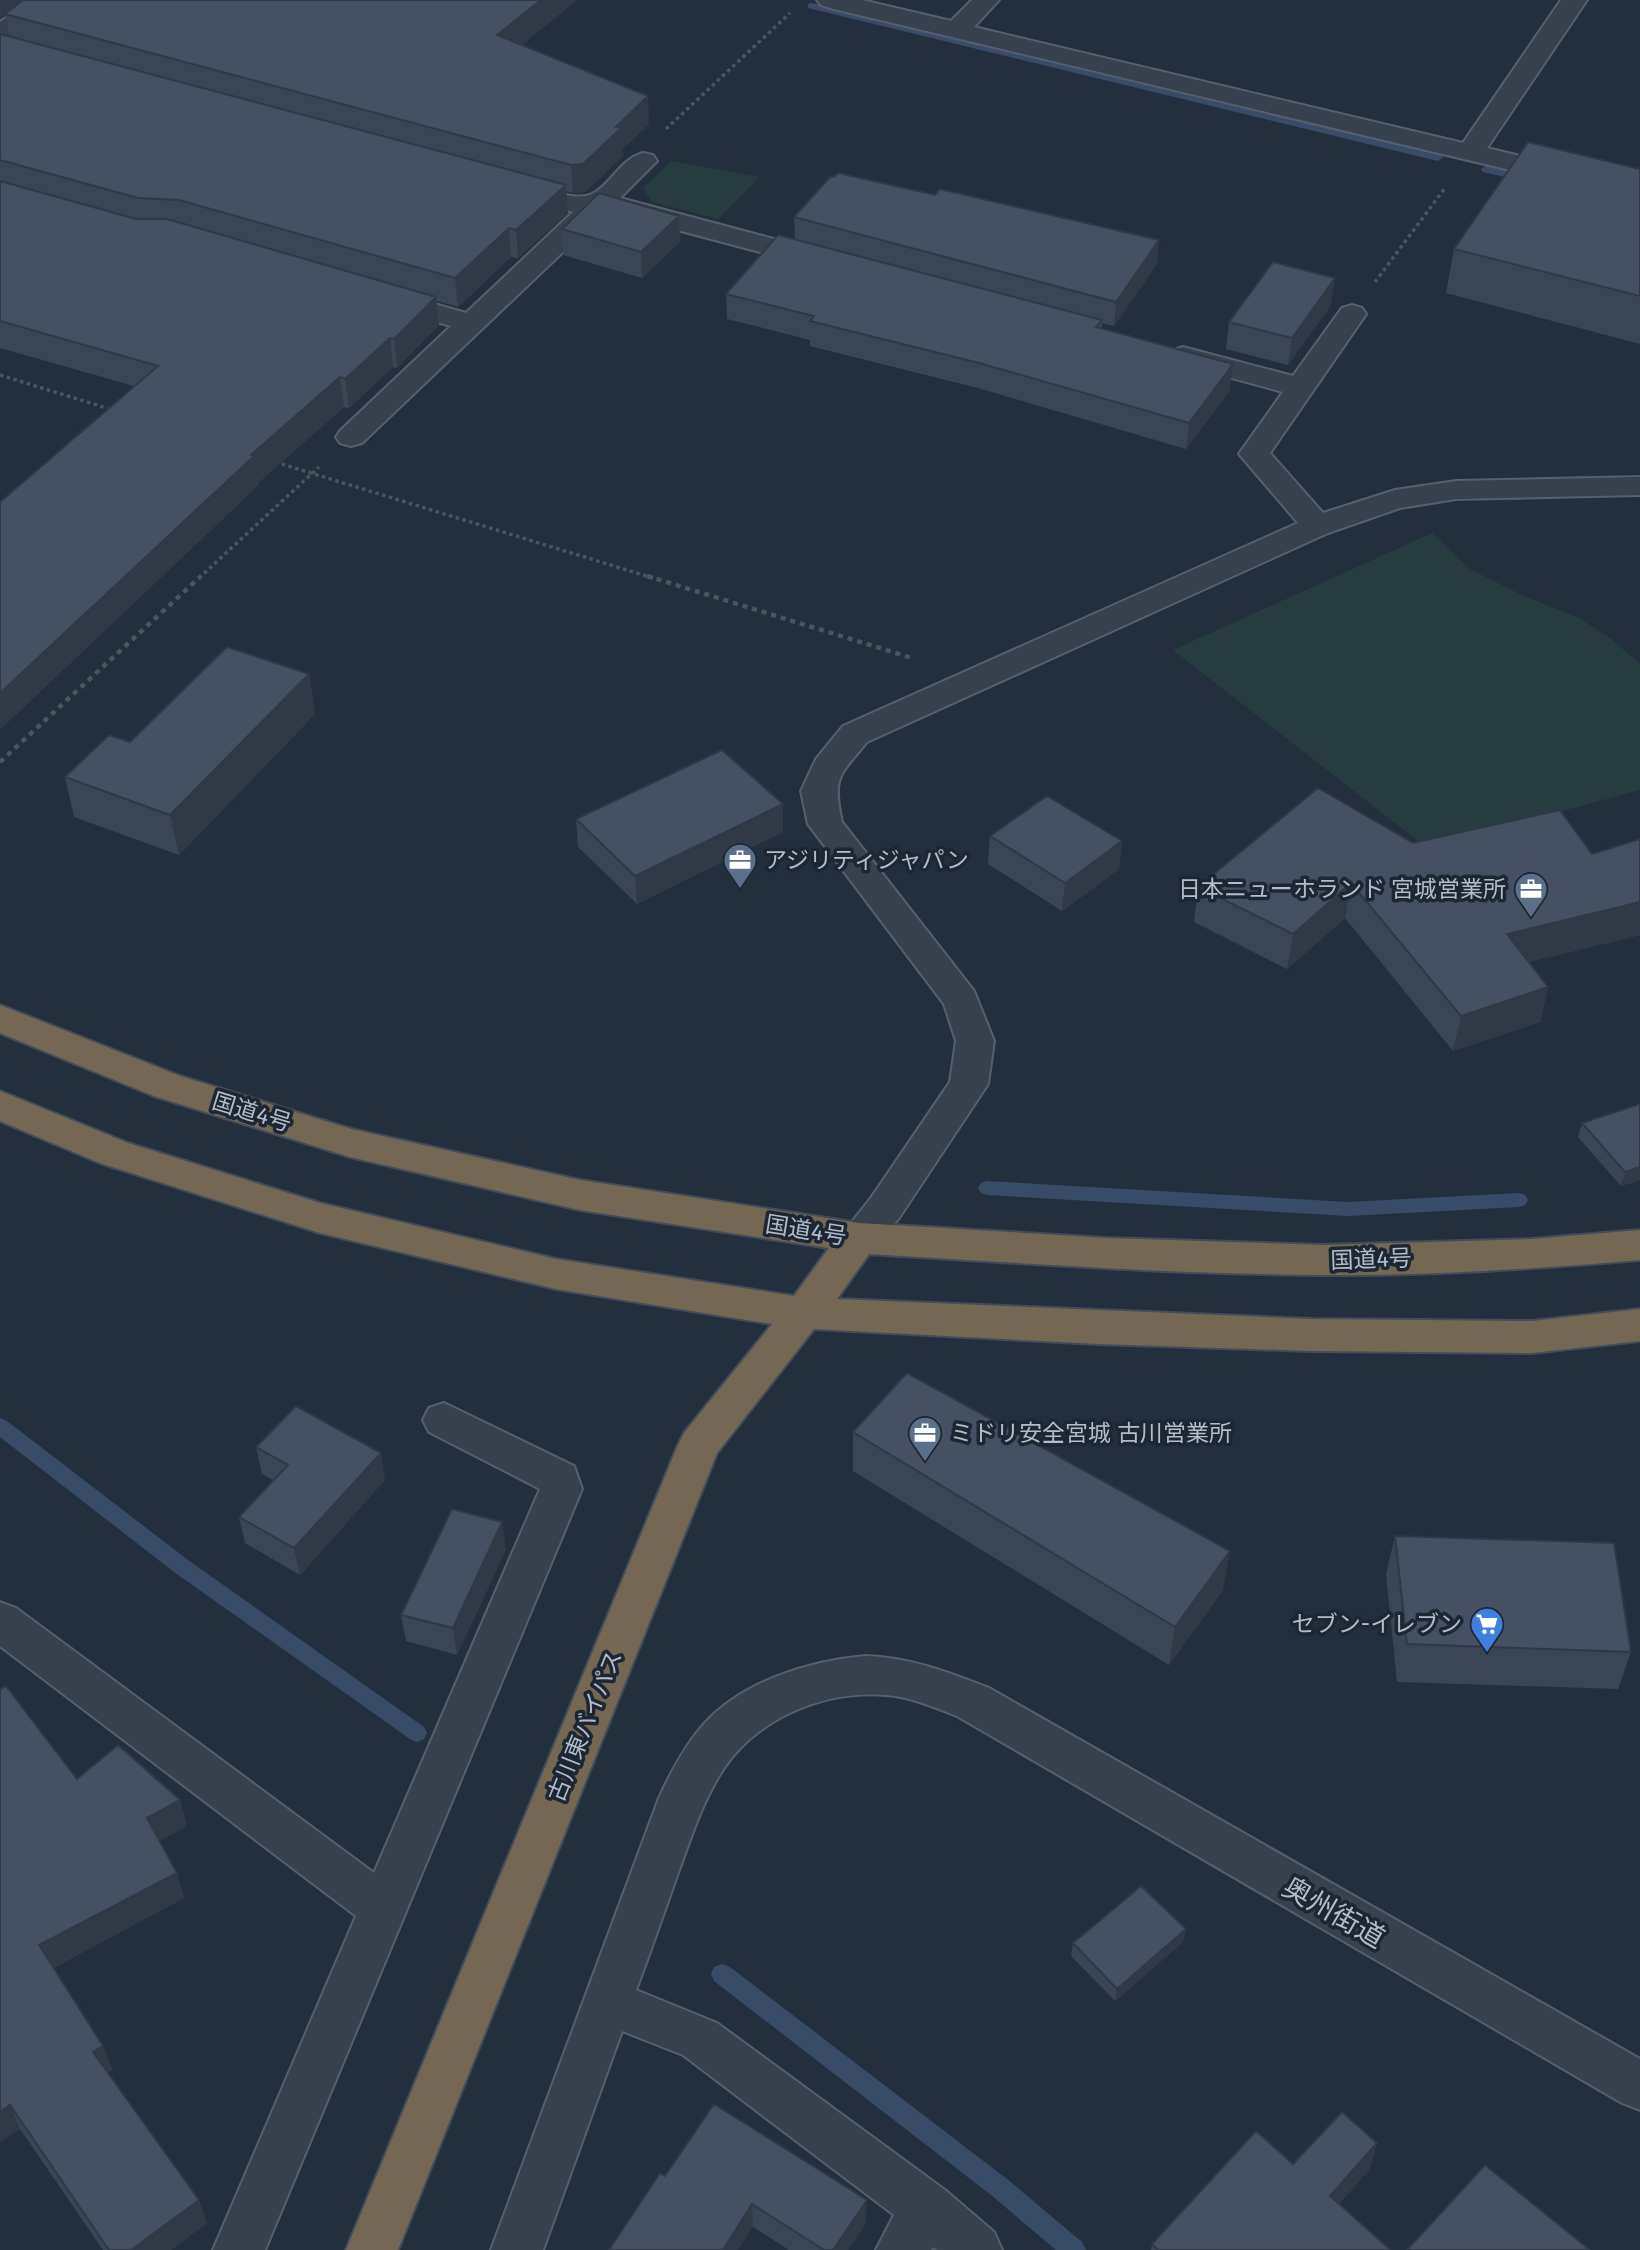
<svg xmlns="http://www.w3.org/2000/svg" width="1640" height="2250" viewBox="0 0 1640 2250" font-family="'Fira Sans','Noto Sans JP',sans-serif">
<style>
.green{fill:#263c3f}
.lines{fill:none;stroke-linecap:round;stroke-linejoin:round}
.stream{fill:#394c67;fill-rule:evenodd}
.minor-casing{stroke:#565f6c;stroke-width:4}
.highway-casing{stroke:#434c59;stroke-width:4}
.path-far1{stroke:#44595c;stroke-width:3.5;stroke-dasharray:3.5 3.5;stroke-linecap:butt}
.path{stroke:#44595c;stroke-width:4.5;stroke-dasharray:5 5;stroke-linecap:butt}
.minor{fill:#38414e;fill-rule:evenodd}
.highway{fill:#746855;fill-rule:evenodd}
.wall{fill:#3b4654}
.shaded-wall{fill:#303945}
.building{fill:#455162;stroke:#303945;stroke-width:2}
.labels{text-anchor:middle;stroke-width:7;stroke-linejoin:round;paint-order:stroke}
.poi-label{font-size:23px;fill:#b4bcc9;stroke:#1d2633;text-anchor:start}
.street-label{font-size:23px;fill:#b4bcc9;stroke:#1d2633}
.near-street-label{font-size:28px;fill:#b4bcc9;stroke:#1d2633}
</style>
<rect width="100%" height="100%" fill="#242f3e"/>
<path class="green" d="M671 161 760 177 718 219 652 202 643 188Z
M1432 533 1470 569 1524 596 1579 618 1610 638 1640 664V790L1427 848 1173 650Z"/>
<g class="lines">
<path class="stream" d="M812 3 1438 153 1444 157 1438 161 808 8V4Z
M1487 165 1532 175 1534 178 1528 182 1483 172 1481 169Z
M987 1181 1348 1202 1519 1193 1525 1195 1528 1200 1525 1205 1519 1207 1348 1216 987 1195 981 1193 978 1188 981 1183Z
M0 1418 7 1421 188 1560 424 1727 427 1733 424 1739 417 1742 410 1739 174 1572 0 1437Z
M722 1964 730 1967 1007 2179 1082 2242 1086 2250H1056L991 2195 714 1981 711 1974 714 1967Z"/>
<defs>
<path id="minor" d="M32 0H61L9 39 0 42V22Z
M817 0H862L951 21 972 0H999L974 27 1463 143 1561 0H1587L1487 148 1640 185V201L830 8 821 5Z
M643 153 653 155 657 161 620 198 830 254 834 260 830 266 820 268 606 211 362 443 351 446 340 443 336 437 340 431 451 326 379 306 375 300 379 294 389 291 466 313 573 212 506 195 502 189 506 183C534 176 565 205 592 194 611 185 620 159 643 153Z
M1352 305 1362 308 1366 314 1270 453 1323 513 1395 490 1456 481 1640 477V495L1456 499 1400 508 1328 533 867 742C839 776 832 777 842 822L974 991 994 1041 988 1084 899 1218 873 1249 859 1253 845 1249 839 1238 871 1198 950 1082 956 1041 944 1004 808 824 801 791 816 759 843 726 1298 523 1239 454 1283 392 1173 362 1168 356 1173 350 1183 347 1293 376 1342 308Z
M444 1403 574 1466 582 1489 265 2250H213L356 1916 0 1646V1602L16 1608 374 1873 540 1489 429 1432 423 1420 429 1408Z
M865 1656C909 1657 948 1672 989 1688L1640 2059V2110L1622 2103 957 1716C934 1707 911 1697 886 1695 825 1690 759 1717 724 1768 703 1800 692 1835 679 1870 665 1910 651 1950 636 1990L717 2023 945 2190 994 2232 1002 2250H937L933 2247 931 2250H876L894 2215 683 2055 622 2031 543 2250H491L659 1798C671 1772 685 1745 704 1724 743 1681 809 1661 865 1656Z"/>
<path id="highway" d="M0 1005 180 1076 351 1129 580 1180 859 1223 1107 1238 1322 1245 1531 1239 1640 1230V1260C1534 1269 1427 1276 1321 1275 1170 1274 1020 1263 869 1254L837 1299 1312 1319 1532 1321 1640 1309V1341L1532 1353 1312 1351 1099 1344 814 1329 717 1453 398 2250H346L678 1445 684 1433 772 1324 556 1289 320 1233 100 1163 0 1121V1091L128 1143 320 1203 556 1259 794 1296 829 1248 580 1210 350 1157 154 1096 0 1033Z"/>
</defs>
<use href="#minor" class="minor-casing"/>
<use href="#highway" class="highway-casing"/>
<path class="path-far1" d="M666 129 790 13
M1375 282 1445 188
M0 375 113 410
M275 462 653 578
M199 578 319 467"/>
<path class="path" d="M647 576 912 658
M0 762 201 576"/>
<use href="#minor" class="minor"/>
<use href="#highway" class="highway"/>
</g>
<path class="wall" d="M0 0 521 45 649 124 622 150 623 156 585 192 573 193 566 191 568 213 518 258 511 257 458 307 437 301 439 325 397 368 393 367 349 408 344 407 259 482V485L134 386 0 348V34L10 36 5 15Z
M1640 168V344L1446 293 1454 249Z
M679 216 680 242 642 278 563 255 562 229Z
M794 217 1157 264 1114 326 1102 323 1101 329 1230 390 1186 449 978 388 810 346V340L727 319 726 294 795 239Z
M1331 305 1288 365 1226 349 1229 322Z
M309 674 315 714 179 855 74 817 65 777 130 742Z
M576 819 783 832 637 904 578 847Z
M990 836 1122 841 1119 869 1062 911 988 864Z
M1640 839V935L1529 962 1548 987 1540 1022 1453 1051 1345 918 1287 969 1194 922 1198 887 1413 843 1592 854Z
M1582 1123 1640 1180 1621 1186 1578 1137Z
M853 1432 1223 1590 1169 1665 853 1471Z
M256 1447 385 1480 300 1575 245 1543 239 1517 273 1480 262 1474Z
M1395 1536 1631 1652 1618 1689 1397 1682 1386 1574Z
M506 1549 457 1655 406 1641 401 1615Z
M0 1689 77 1779 180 1800 187 1826 159 1841 177 1873 184 1898 53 1968 103 2046 112 2070 108 2073 207 2223 171 2250H103L20 2129 0 2142Z
M1186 1929 1183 1942 1115 2001 1071 1956 1073 1943Z
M1377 2143 1369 2170 1339 2204 1391 2250H1151L1152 2244 1293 2164Z
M665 2176 866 2223 848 2250H789L753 2227Z"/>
<path class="shaded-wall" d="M0 0H27L5 14V15L0 19Z
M541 0H577L500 63 497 35Z
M648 96 649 124 622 150 623 156 585 192 573 193 571 165 616 127Z
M566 185 568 213 518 258 516 230Z
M679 216 680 242 642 278 641 252Z
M509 228 511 257 458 307 455 278Z
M1159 240 1157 264 1114 326 1116 302Z
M1335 278 1331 305 1288 365 1292 338Z
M436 297 439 325 397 368 394 339Z
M390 338 393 367 349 408 345 379Z
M1233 364 1230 390 1186 449 1189 423Z
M340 377 344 407 259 482V485L0 730V693L251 455Z
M309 674 315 714 179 855 170 815Z
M783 804V832L637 904 635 876Z
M1122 841 1119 869 1062 911 1065 883Z
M1351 883 1345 918 1287 969 1293 934Z
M1640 902V935L1499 969 1507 934Z
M1548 987 1540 1022 1453 1051 1461 1016Z
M1640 1167V1180L1621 1186 1625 1172Z
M381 1453 385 1480 300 1575 294 1548Z
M502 1522 506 1549 457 1655 453 1628Z
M1230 1551 1223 1590 1169 1665 1175 1627Z
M180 1800 187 1826 155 1843 147 1818Z
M177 1873 184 1898 48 1970 39 1945Z
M1186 1929 1183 1942 1115 2001 1117 1989Z
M103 2046 112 2070 102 2076 93 2052Z
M10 2105 20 2129 0 2142V2112Z
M1377 2143 1369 2170 1322 2223 1330 2196Z
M199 2200 207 2223 171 2250H131Z
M867 2200 866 2223 848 2250H833Z
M752 2204 753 2227 738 2250H723Z"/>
<path class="building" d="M23 0H541L497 35 648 96 616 127 621 128 583 164 571 165 5 14Z
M0 34 566 185 516 230 509 228 455 278 179 200 138 198 0 160Z
M1528 142 1639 169 1640 168V296L1454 249Z
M838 173 935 195 940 189 1159 240 1116 302 794 217 830 177H834Z
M0 181 136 219H167L436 297 394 339 390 338 345 379 340 377 251 455 254 456 0 693V502L158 366 0 321Z
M599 193 679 216 641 252 562 229Z
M778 235 1102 320 1096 327 1233 364 1189 423 979 363 810 321 814 316 726 294Z
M1273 262 1335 278 1292 338 1229 322Z
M227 647 309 674 170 815 65 777 109 735 130 742Z
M722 750 783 804 635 876 576 819Z
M1318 788 1413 843 1560 810 1592 854 1640 839V902L1507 934 1548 987 1461 1016 1351 883 1293 934 1198 887Z
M1047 796 1122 841 1065 883 990 836Z
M1640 1104V1167L1625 1172 1582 1123Z
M907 1373 1230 1551 1175 1627 853 1432Z
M296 1406 381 1453 294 1548 239 1517 288 1465 256 1447Z
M452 1509 502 1522 453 1628 401 1615Z
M1395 1536 1614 1543 1631 1652 1407 1644Z
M6 1686 77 1779 118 1745 180 1800 147 1818 177 1873 39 1945 103 2046 93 2052 199 2200 131 2250H109L10 2105 0 2112V1689Z
M1141 1886 1186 1929 1117 1989 1073 1943Z
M714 2104 867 2200 833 2250H824L752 2204 723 2250H609L660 2173 665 2176Z
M1342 2112 1377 2143 1330 2196 1391 2250H1158L1152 2244 1256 2131 1293 2164Z
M1485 2165 1590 2250H1407Z"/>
<defs>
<symbol id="office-pin" viewBox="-11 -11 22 30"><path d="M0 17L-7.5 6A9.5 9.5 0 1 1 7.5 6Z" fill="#5c6f8a" stroke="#1d2633"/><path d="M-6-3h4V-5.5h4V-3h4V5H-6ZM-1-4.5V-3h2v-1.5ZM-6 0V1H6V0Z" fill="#fff"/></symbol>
<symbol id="supermarket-pin" viewBox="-11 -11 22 30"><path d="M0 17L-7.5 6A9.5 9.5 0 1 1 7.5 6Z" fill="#3f7fe0" stroke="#1d2633"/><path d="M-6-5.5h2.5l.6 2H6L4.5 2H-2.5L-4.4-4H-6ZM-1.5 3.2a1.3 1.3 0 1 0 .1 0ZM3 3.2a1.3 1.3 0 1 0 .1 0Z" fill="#fff"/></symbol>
</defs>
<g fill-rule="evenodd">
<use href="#office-pin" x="721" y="841" width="38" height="52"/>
<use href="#office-pin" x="1512" y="870" width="38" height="52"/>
<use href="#office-pin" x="906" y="1414" width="38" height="52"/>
<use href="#supermarket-pin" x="1468" y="1605" width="38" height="52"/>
</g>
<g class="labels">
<g class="poi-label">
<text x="764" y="868">アジリティジャパン</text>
<text x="1506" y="897" text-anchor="end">日本ニューホランド 宮城営業所</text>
<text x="950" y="1441">ミドリ安全宮城 古川営業所</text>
<text x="1462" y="1632" text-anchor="end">セブン-イレブン</text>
</g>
<g class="street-label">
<text transform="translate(252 1112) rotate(17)" y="8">国道4号</text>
<text transform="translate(806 1230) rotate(9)" y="8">国道4号</text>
<text transform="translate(1371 1259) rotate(-2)" y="8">国道4号</text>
<text transform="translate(585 1726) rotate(-68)" y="8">古川東バイパス</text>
</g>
<g class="near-street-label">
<text transform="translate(1334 1912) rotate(30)" y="10">奥州街道</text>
</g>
</g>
</svg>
